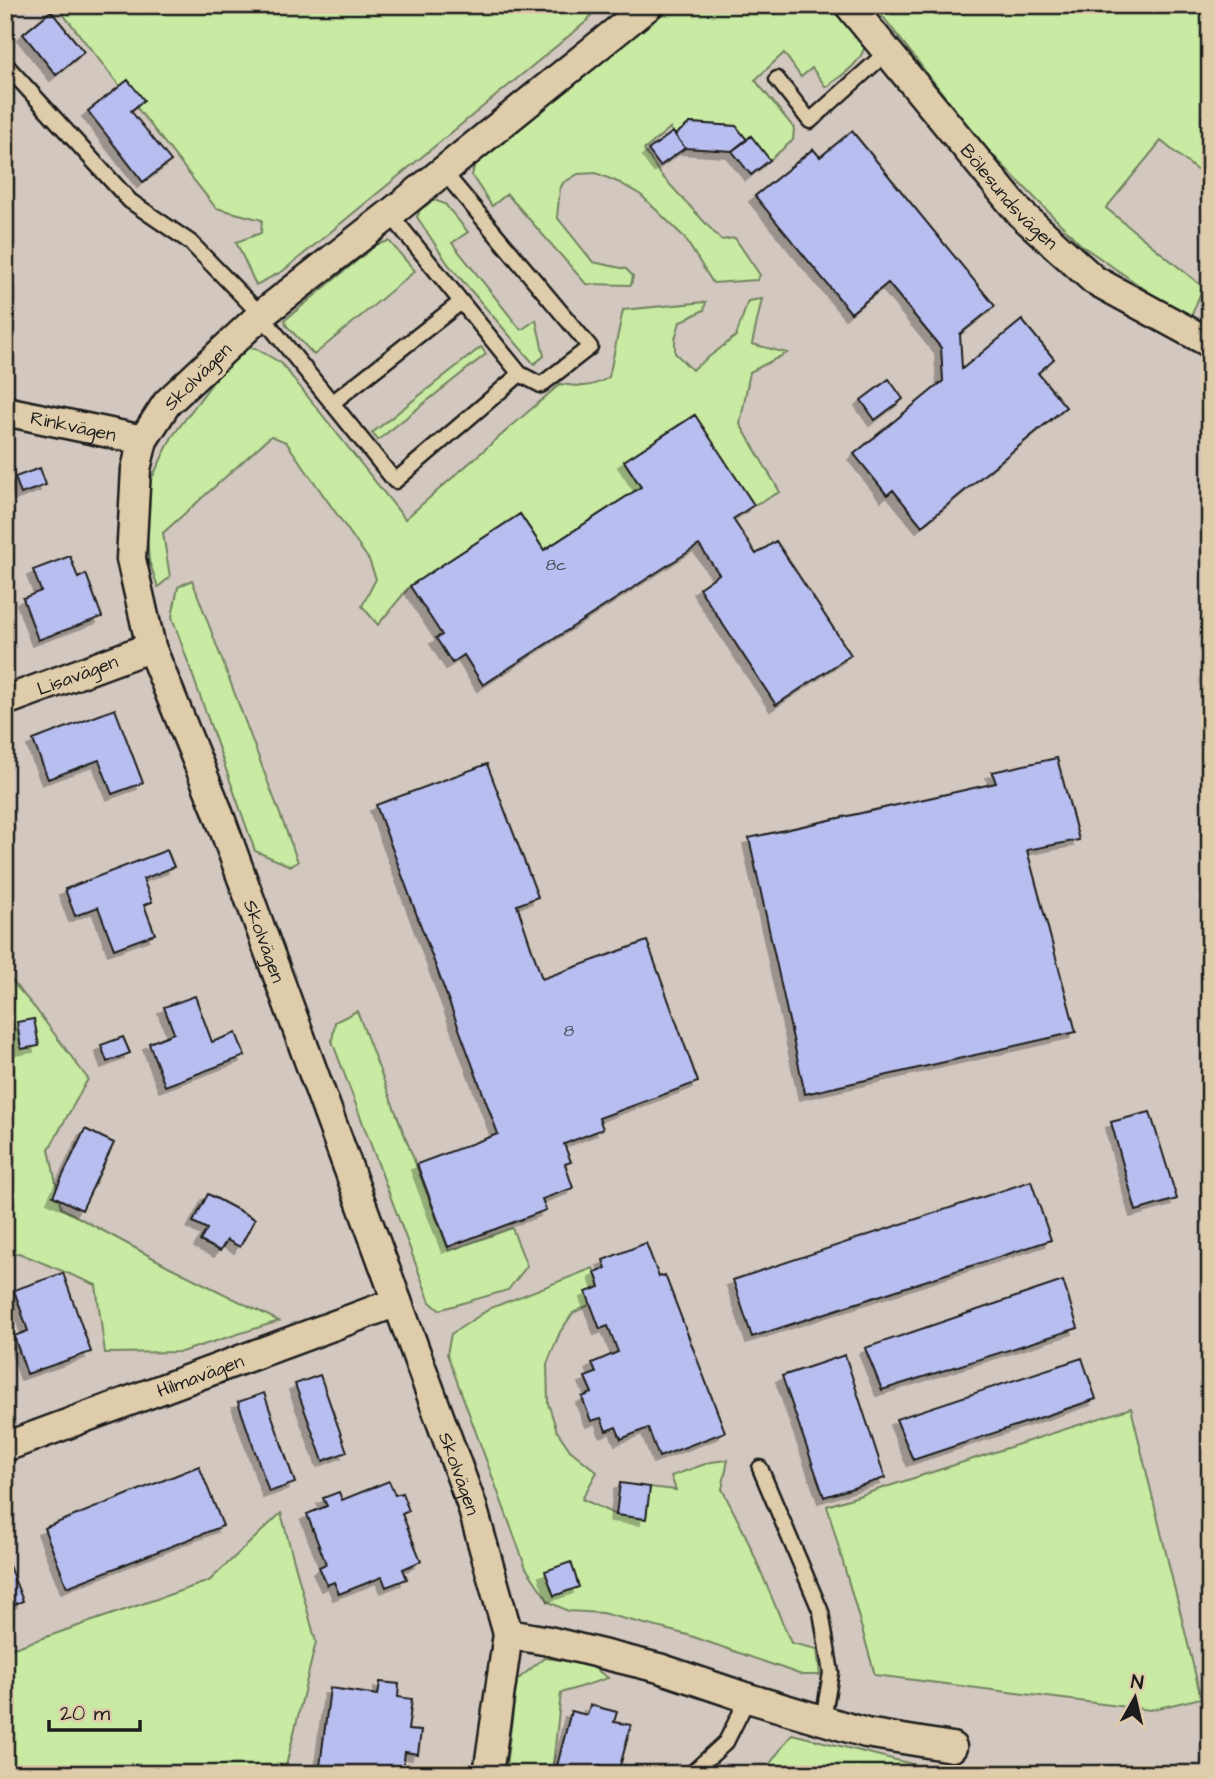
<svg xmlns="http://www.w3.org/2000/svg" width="1215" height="1779" viewBox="0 0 1215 1779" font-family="'Architects Daughter',sans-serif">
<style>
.green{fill:#c8eaa3;stroke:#728360;stroke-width:2}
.building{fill:#b8bff0;stroke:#1c1c1c;stroke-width:2;filter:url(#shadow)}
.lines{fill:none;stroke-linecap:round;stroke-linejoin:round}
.service-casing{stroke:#1c1c1c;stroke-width:19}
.minor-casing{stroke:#1c1c1c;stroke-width:33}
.service{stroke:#dfccaa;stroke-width:14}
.minor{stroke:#dfccaa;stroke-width:28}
.labels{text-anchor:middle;stroke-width:7;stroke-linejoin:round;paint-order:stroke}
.number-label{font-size:16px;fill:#434551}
.street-label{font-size:19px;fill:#1c1c1c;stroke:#dfccaa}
</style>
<defs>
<filter id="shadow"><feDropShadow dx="-6" dy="6" stdDeviation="0" flood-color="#0004"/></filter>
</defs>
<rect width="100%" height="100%" fill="#d3c8bf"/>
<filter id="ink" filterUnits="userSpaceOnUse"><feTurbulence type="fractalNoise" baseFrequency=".0143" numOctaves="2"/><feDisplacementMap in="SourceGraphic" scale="14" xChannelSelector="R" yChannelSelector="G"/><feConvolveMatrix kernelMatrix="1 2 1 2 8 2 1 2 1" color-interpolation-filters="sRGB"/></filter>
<g filter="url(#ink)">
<path class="green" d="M56 5H598L587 21 283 271 256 285 236 242 261 233 262 220 216 208Z
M672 5H833L865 45C861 64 841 76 826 87L812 68 801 77 784 53 755 80 794 128 793 140 770 160 751 136 747 140 735 126 690 123 675 135 670 128 644 150 661 175 721 240 735 238 760 275 757 280 713 283 684 237 641 195 620 183 596 173 578 174 563 183 560 189 557 217 593 262 626 269 633 276 631 285 586 284 507 194 492 206 472 176 474 166 532 116Z
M874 5H1210V86L1202 117 1205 158 1210 181 1161 141 1106 208 1203 287 1191 317 1156 297 1081 245 981 143Z
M434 200 445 204 468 232 452 243 521 330 536 320 544 356 534 364 448 264 417 217 420 210Z
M389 241 415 271 314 355 286 325 285 320 376 245Z
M762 299 752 344 787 353 750 372 740 424 780 492 754 505 694 415 624 461 641 487 544 550 520 514 410 586 378 625 362 606 376 579 369 560 286 442 271 436 163 533 170 577 158 587 149 561 144 494 172 437 222 370 245 349 255 348 281 363 405 519 560 384C580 387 592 388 609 377L623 310 706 302 704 310 680 322 675 339V353L692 370 736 336 748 301Z
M481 347 486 354 378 440 372 433Z
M192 580 298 862 290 866 255 851 172 617 178 587Z
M5 973 35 1008 88 1079 49 1149 61 1208 170 1267 279 1321 181 1352 105 1353 96 1285 19 1253 5 1255Z
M357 1011 449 1251 512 1228 527 1266 508 1290 439 1310 430 1302 332 1041 335 1022Z
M593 1268 600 1287 591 1304 573 1313 560 1332 547 1364 548 1403 557 1431 570 1450 597 1472 582 1499 616 1515 645 1519 650 1487 676 1490 671 1476 711 1462 728 1460 722 1489 745 1534 791 1643 817 1649 820 1675H802L688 1635 602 1613 568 1611 549 1602 526 1568 447 1354 451 1334 491 1308Z
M1131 1408 1201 1698 1150 1710 875 1675 827 1506Z
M281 1513 316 1642 284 1774H5V1651L209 1581Z
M544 1658 587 1663 608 1678 561 1693 552 1774H505L517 1680Z
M792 1734 952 1774H797L769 1765Z"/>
<path class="building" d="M51 11 84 52 56 75 23 34Z
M128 80 144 100 131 111 171 161 143 182 88 111Z
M690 123 736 126 747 140 732 151 685 148 675 135Z
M852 131 995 306 960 334 962 369 1022 320 1054 359 1038 373 1066 407 922 526 893 490 887 495 854 454 943 381 941 348 888 283 851 313 755 196 813 149 820 157Z
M673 132 685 148 660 166 648 150Z
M751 136 770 160 751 175 732 151Z
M889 379 903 399 875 420 861 400Z
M695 415 754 505 733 519 756 554 776 541 851 655 776 705 699 588 719 574 699 545 483 685 464 655 452 663 436 638 442 635 410 586 520 514 544 550 641 487 624 461Z
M40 468 46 485 21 494 15 477Z
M70 556 78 578 86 574 102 617 38 640 23 598 41 591 33 570Z
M115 709 143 783 112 794 99 760 48 779 33 740Z
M1057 758 1079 840 1027 850 1076 1032 805 1094 749 838 996 783 992 772Z
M487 764 538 897 517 905 542 979 647 941 698 1082 599 1118 603 1129 564 1144 571 1162 565 1164 573 1188 542 1199 546 1210 448 1247 417 1164 498 1134 376 805Z
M167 850 174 867 143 879 152 902 144 905 155 934 114 949 98 907 75 916 65 889Z
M195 996 212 1042 236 1033 245 1056 165 1086 149 1043 174 1033 164 1007Z
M34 1019 39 1046 21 1049 17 1022Z
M123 1037 130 1053 107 1062 101 1045Z
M1150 1112 1177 1199 1136 1211 1111 1122Z
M85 1129 114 1143 82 1210 53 1196Z
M1031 1181 1051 1240 752 1337 733 1280Z
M208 1194 255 1219 240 1247 227 1240 220 1251 200 1241 207 1229 193 1222Z
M646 1243 659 1277 665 1275 725 1432 659 1457 648 1428 621 1439 616 1427 606 1431 601 1418 591 1421 582 1397 592 1393 585 1377 596 1373 592 1363 618 1352 608 1326 600 1329 586 1292 600 1287 595 1272 606 1268 603 1260Z
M63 1273 91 1352 27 1374 14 1336 28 1331 14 1290Z
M1063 1281 1078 1328 882 1390 865 1348Z
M845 1355 885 1478 824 1497 782 1376Z
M1082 1358 1096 1399 913 1460 896 1419Z
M320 1375 347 1452 323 1461 295 1384Z
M264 1393 295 1483 269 1492 238 1402Z
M199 1466 223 1526 67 1587 44 1528Z
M389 1481 395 1495 402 1493 409 1511 402 1514 421 1561 403 1569 407 1579 386 1587 382 1577 339 1594 334 1582 327 1585 319 1567 326 1564 307 1514 327 1506 323 1498 339 1492 342 1500Z
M620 1483 650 1487 646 1519 616 1515Z
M5 1556 23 1601 5 1608Z
M571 1562 579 1587 554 1596 545 1571Z
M380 1682 399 1684 398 1697 412 1699 408 1730 421 1731 418 1754 405 1752 402 1774H319L330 1688 378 1695Z
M590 1705 617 1712 614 1722 631 1725 619 1770 599 1765 597 1774H555L571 1711 587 1715Z"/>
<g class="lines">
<defs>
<path id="service" d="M5 64 130 201 190 242 261 315 395 481 520 374 390 214
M777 79 810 121 886 53
M443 171 590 347 541 385 520 374
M332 403 461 302
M760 1468 821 1612 831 1673 823 1720
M691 1774 726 1742 748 1698"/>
<g id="minor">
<path id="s1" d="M649 5 390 214 261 315 167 403 143 440 136 469 131 559 151 647 216 807 472 1506 508 1634 549 1641 659 1668 748 1698 866 1733 952 1747"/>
<path id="s2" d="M849 5 1020 213 1094 280 1210 343"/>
<path id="s3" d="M5 411 143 440"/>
<path id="s4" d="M5 701 151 647"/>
<path id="s5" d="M5 1447 397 1302"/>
<path d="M488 1774 508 1634"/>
</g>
</defs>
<use href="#service" class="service-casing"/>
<use href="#minor" class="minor-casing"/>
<use href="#service" class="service"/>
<use href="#minor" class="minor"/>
</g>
</g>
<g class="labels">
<g class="number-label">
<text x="556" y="570">8c</text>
<text x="569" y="1036">8</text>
</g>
<g class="street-label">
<text dy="7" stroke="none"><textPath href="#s2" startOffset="250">Bölesundsvägen</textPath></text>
<text transform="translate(197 376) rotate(-45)" y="7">Skolvägen</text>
<text dy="7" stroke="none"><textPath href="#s3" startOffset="70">Rinkvägen</textPath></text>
<text dy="7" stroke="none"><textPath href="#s4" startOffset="77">Lisavägen</textPath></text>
<text dy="7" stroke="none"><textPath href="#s1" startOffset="1195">Skolvägen</textPath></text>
<text dy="7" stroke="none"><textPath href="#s5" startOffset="208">Hilmavägen</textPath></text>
<text dy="7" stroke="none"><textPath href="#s1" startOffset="1762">Skolvägen</textPath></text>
</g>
</g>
<rect width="1215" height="1779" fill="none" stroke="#dfccaa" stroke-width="28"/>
<rect x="14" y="14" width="1187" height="1751" fill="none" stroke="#1c1c1c" stroke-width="2.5" filter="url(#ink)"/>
<g transform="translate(1135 1698) rotate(8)" stroke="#dfccaa" stroke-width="5" paint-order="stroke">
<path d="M0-5L12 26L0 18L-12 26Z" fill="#1c1c1c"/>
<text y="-10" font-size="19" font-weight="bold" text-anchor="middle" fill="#1c1c1c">N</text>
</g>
<path d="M49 1720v10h91v-10" fill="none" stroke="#1c1c1c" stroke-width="3.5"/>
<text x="60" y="1720" font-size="21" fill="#1c1c1c" stroke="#dfccaa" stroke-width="5" paint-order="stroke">20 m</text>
</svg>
